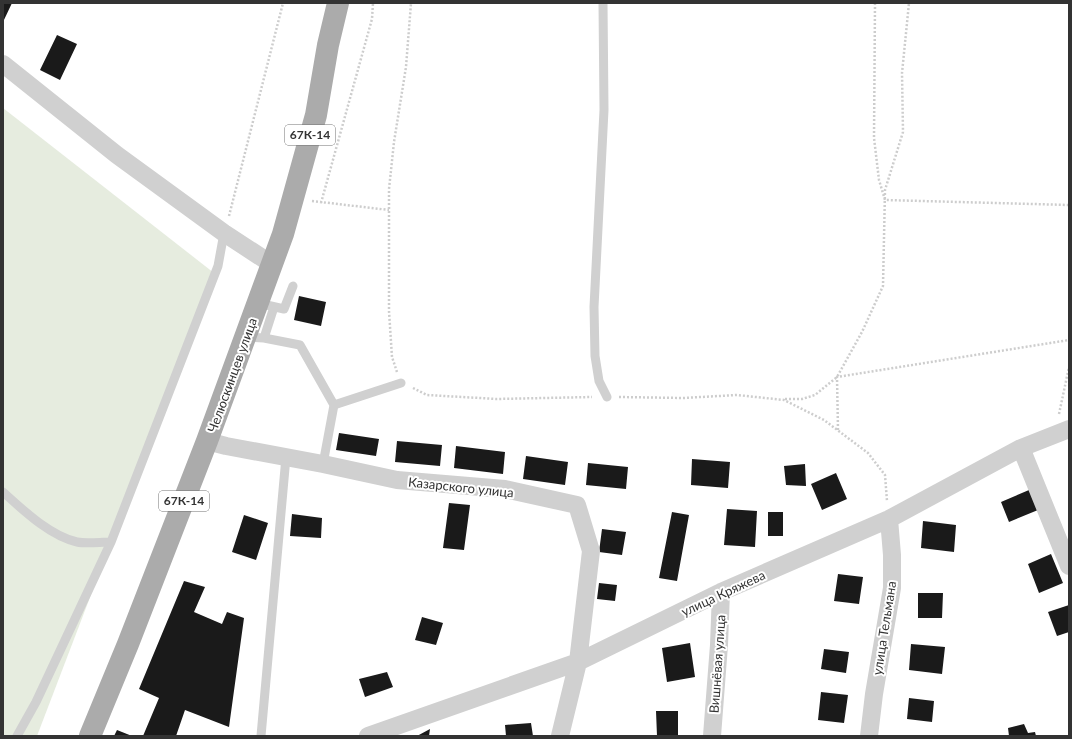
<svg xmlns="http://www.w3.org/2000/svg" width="1072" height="739" viewBox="0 0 1072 739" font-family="Lato,sans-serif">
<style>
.green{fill:#e6ecdf}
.building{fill:#1a1a1a}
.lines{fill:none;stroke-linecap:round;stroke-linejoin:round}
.path{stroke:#cdcdcd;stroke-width:2.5;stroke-dasharray:2 2;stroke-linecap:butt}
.lane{stroke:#d0d0d0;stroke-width:9}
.street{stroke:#d0d0d0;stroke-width:18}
.primary{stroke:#ababab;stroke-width:22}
.labels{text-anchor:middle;stroke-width:4;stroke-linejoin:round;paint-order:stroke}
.shield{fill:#fff;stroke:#707070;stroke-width:1}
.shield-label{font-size:12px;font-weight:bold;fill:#333}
.street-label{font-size:13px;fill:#333;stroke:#fff}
</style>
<rect width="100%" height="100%" fill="#fff"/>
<path class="green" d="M3 108 214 273 37 736H3Z"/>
<path class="building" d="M3 3H12L3 22Z
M57 35 77 44 60 80 40 70Z
M299 296 326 302 321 326 294 320Z
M339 433 379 439 376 456 336 450Z
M397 441 442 445 440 466 395 462Z
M456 446 505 452 503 474 454 468Z
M526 456 568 462 565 485 523 479Z
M692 459 730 462 728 488 691 485Z
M588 463 628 467 626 489 586 485Z
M805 464 806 486 786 485 784 466Z
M836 473 847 499 822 510 811 484Z
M1029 490 1038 510 1009 522 1001 502Z
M449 503 470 505 464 550 443 548Z
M727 509 757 511 755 547 724 545Z
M672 512 689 515 677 581 659 578Z
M768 512H783V536H768Z
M292 514 322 518 321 538 290 536Z
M244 515 268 523 256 560 232 552Z
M923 521 956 525 954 552 921 548Z
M602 529 626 532 622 555 599 552Z
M1051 554 1063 583 1039 593 1028 564Z
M838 574 863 577 859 604 834 601Z
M184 581 205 587 194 612 222 624 227 612 244 618 229 727 185 710 176 736H143L159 698 139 689Z
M599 583 617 585 615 601 597 599Z
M918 593H943L942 618H918Z
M1069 605V632L1057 636 1048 612Z
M422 617 443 623 436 645 415 640Z
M690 643 695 677 667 682 662 648Z
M911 644 945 647 942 674 909 670Z
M824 649 849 652 846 673 821 669Z
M387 672 393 687 365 697 359 679Z
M821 692 848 695 844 723 818 720Z
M909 698 934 701 932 722 907 719Z
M656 711H678V736H657Z
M531 723 533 736H506L505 725Z
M1024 724 1028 733 1035 732 1036 736H1009L1008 728Z
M430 729 429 736H417Z
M117 730 132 736H114Z"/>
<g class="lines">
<path class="path" d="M875 3 874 138 879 180 885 200 1069 205
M312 201 389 210
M321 203 372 19 373 3
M229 216 283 3
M397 372 392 357 389 311V189L394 142 406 67 411 3
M413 388 427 395 497 399 592 397
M619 397 683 398 737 395 784 400 824 420 868 453 885 475 887 501
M785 399H802L815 395 837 377 862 332 883 286 885 190 903 132 902 73 909 3
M1059 414 1069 367
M838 430 837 377 1069 340"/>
<path class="lane" d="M603 3 604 110 594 307 595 356 599 381 607 397
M258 303 284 309 293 286
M245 337 264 338 300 345 334 405
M264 338 274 307
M323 464 334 405 401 383
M3 492C23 510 50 536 77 542 87 544 100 542 111 542
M17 736 36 702 111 542 218 266 224 233
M261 736 286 457"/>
<path class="street" d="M3 64 117 155 224 233 273 265
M207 441 226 446 323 464 397 480 505 489 577 505 591 551 578 662 560 736
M1021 448 1069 566
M368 736 578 662 721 592 889 519 1021 448 1069 429
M712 736 719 645 721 592
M869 736 874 694 892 588V555L889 519"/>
<path class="primary" d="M90 736 128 644 207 441 283 234 316 115 328 45 338 3"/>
</g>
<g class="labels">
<g class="shield">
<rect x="285" y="125" width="50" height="20" rx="3"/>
<rect x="159" y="491" width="50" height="20" rx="3"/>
</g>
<g class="shield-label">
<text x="310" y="139">67К-14</text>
<text x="184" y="505">67К-14</text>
</g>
<g class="street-label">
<text transform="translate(232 375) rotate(-70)" y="5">Челюскинцев улица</text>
<text transform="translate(461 487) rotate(6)" y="5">Казарского улица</text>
<text transform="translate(723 593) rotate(-25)" y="5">улица Кряжева</text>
<text transform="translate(884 628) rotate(-81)" y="5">улица Тельмана</text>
<text transform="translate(717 664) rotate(-86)" y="5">Вишнёвая улица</text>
</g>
</g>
<rect width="1072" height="739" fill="none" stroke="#333333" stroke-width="8"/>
</svg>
